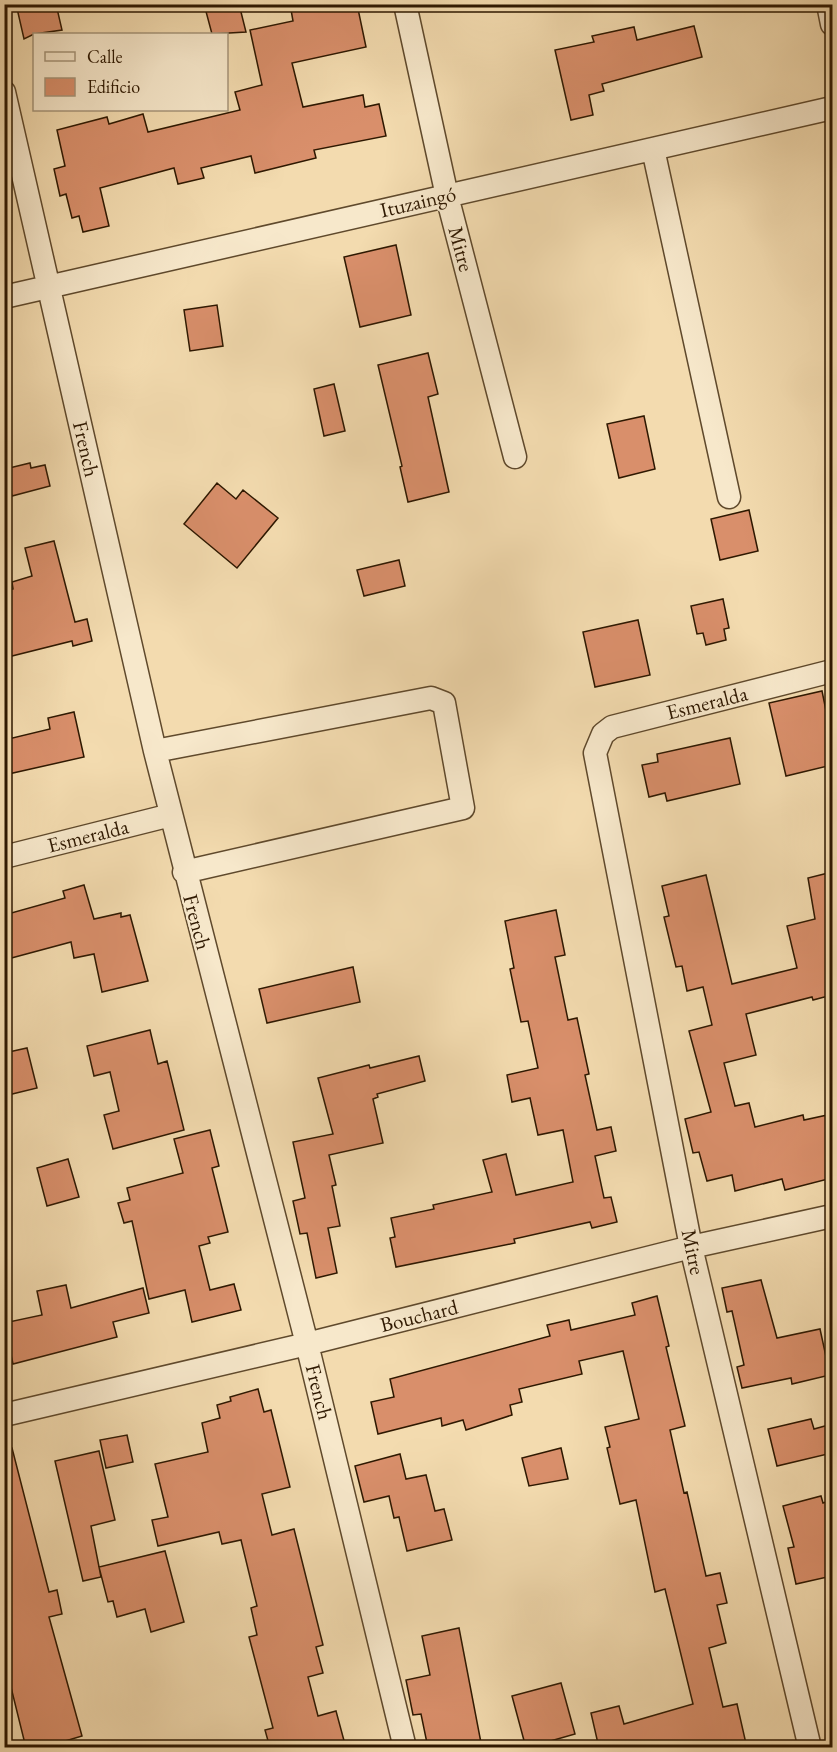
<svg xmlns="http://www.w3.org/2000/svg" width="837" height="1752" viewBox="0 0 837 1752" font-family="'EB Garamond',serif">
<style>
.building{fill:#d98f6b;stroke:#2e1801;stroke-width:1.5}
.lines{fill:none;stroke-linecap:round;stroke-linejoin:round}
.street-casing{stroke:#5f492c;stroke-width:25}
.street{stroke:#f7e8cb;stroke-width:22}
.labels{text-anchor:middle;stroke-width:4.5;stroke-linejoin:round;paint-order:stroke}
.street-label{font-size:21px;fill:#2e1801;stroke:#f7e8cb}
</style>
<rect width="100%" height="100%" fill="#f3dbaf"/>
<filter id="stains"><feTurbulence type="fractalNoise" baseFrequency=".00333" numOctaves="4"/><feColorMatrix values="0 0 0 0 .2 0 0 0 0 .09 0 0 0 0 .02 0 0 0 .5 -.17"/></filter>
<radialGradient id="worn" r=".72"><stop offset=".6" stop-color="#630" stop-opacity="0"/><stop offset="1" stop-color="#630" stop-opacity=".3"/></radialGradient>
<path class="building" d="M16 4H56L62 30 34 34 24 39Z
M204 4H239L246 32 212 34Z
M290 4H357L366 47 292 63 303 107 363 95 365 107 379 104 386 136 314 150 316 158 255 173 251 156 201 168 204 178 178 184 174 168 100 188 109 226 83 232 79 216 72 218 66 194 60 196 54 169 65 166 57 130 107 117 109 124 143 114 148 132 240 110 235 92 262 85 250 30 293 21Z
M694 26 702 57 602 84 604 91 589 95 593 115 571 120 555 50 594 42 592 36 634 27 637 40Z
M396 245 411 315 360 327 344 257Z
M217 305 223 346 190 351 184 310Z
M428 353 438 394 428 397 449 492 408 502 400 467 402 466 378 365Z
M334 384 345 431 324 436 314 389Z
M644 416 655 469 619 478 607 424Z
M30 463 31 468 45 465 50 486 12 496 5 469Z
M217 483 236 499 243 490 278 518 237 568 184 524Z
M749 510 758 551 720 560 711 519Z
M54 541 75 622 87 619 92 641 73 646 72 641 4 658V626L10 625 4 591 13 589 12 582 32 576 25 548Z
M399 560 405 586 364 596 357 570Z
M723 599 729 628 724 629 726 640 706 645 703 633 697 634 691 606Z
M638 620 650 675 595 687 583 632Z
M822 691 832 740V765L786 776 769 703Z
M74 712 84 757 4 775V740L50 729 48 718Z
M730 738 740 784 667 801 665 793 649 797 642 765 658 762 657 754Z
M832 872V995L813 1000 812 997 746 1014 756 1055 724 1063 735 1106 749 1103 755 1127 803 1115 804 1120 832 1114V1178L785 1190 782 1179 735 1191 732 1175 707 1181 699 1152 693 1153 685 1119 711 1112 689 1031 712 1025 703 987 687 991 682 966 676 967 664 917 669 916 662 886 706 875 732 984 797 968 787 926 815 919 808 878Z
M84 885 94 919 121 913V917L130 915 148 981 102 992 94 954 74 958 71 942 4 960V915L65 898 63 891Z
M556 910 565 955 555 957 568 1020 577 1018 589 1074 585 1075 597 1130 611 1127 616 1151 595 1156 604 1198 611 1197 617 1222 592 1228 590 1222 514 1239 515 1243 396 1267 390 1238 395 1237 391 1218 434 1209 433 1205 492 1192 483 1160 506 1154 516 1195 573 1182 563 1130 538 1135 530 1098 512 1102 507 1075 538 1068 528 1021 521 1022 510 969 514 968 505 921Z
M353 967 360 1002 267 1023 259 989Z
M150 1030 158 1064 167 1061 184 1130 113 1149 104 1115 119 1111 110 1072 94 1076 87 1046Z
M27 1048 37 1088 4 1096V1053Z
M419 1056 425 1081 377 1094 378 1097 373 1099 383 1143 329 1155 336 1185 332 1186 340 1226 328 1228 337 1273 316 1278 307 1233 300 1234 293 1201 305 1198 293 1142 333 1134 318 1078 369 1065 370 1068Z
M210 1130 219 1166 212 1168 228 1232 208 1237 210 1243 199 1246 210 1290 234 1284 241 1310 192 1322 185 1290 149 1299 132 1221 124 1223 118 1203 130 1200 127 1188 183 1173 174 1139Z
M68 1159 79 1197 47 1206 37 1168Z
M761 1280 777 1338 820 1329 830 1375 792 1384 791 1378 742 1388 737 1367 744 1365 732 1311 727 1312 722 1288Z
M66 1285 71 1308 143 1288 149 1313 113 1322 117 1337 13 1364 4 1323 42 1315 37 1291Z
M657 1296 669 1346 666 1347 685 1426 670 1430 684 1493 687 1492 706 1576 720 1573 727 1603 717 1605 726 1643 709 1648 723 1707 737 1704 747 1748H599L591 1713 619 1706 624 1724 693 1704 665 1589 655 1592 636 1500 620 1504 607 1448 610 1447 605 1427 639 1419 623 1351 579 1361 582 1374 519 1389 522 1402 510 1405 512 1415 466 1430 463 1420 442 1426 441 1418 378 1434 371 1402 394 1397 390 1379 550 1336 547 1325 569 1320 571 1330 635 1315 632 1303Z
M258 1389 264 1412 271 1410 290 1487 262 1494 272 1535 294 1529 323 1645 316 1647 323 1673 308 1677 318 1716 336 1711 346 1748H270L265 1730 273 1728 249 1637 257 1635 251 1608 257 1606 241 1540 222 1544 219 1532 158 1546 152 1520 168 1517 155 1464 208 1452 202 1423 220 1418 217 1405 231 1401 230 1397Z
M811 1419 814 1429 832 1424V1453L777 1466 768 1429Z
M127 1435 133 1462 106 1468 100 1440Z
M12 1448 49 1592 57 1590 62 1614 49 1617 82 1736 42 1748H26L4 1659V1449Z
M561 1448 568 1479 529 1486 522 1458Z
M99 1451 115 1520 91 1526 101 1577 83 1581 55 1461Z
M400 1454 406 1479 426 1475 435 1511 444 1509 452 1540 407 1551 399 1517 394 1518 389 1496 364 1502 355 1466Z
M821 1496 823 1503 832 1500V1576L796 1584 788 1548 794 1547 783 1506Z
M165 1551 184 1622 151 1632 145 1609 117 1617 113 1601 108 1602 99 1567Z
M459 1628 482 1748H428L421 1714 413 1715 406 1680 430 1675 422 1636Z
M561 1683 575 1734 526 1748 512 1696Z"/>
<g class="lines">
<defs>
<path id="street" d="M405 4 447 196 515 457
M828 4 832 24
M4 92 155 751 307 1344 405 1748
M653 149 729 497
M4 297 832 108
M155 751 431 698 444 703 463 808 184 872
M4 857 171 815
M4 1415 307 1344 691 1247 832 1216
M810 1748 691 1247 595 753 603 734 612 727 832 671"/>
</defs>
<use href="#street" class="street-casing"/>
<use href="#street" class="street"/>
</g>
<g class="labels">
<g class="street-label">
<text transform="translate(418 202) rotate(-13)" y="7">Ituzaingó</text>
<text transform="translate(461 249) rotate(75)" y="7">Mitre</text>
<text transform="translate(86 449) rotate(77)" y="7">French</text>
<text transform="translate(707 703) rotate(-14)" y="7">Esmeralda</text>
<text transform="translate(88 836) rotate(-14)" y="7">Esmeralda</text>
<text transform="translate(197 922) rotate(75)" y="7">French</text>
<text transform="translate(693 1252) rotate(78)" y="7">Mitre</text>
<text transform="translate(419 1316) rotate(-14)" y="7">Bouchard</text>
<text transform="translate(319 1392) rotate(76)" y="7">French</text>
</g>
</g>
<rect width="837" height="1752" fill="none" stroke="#f3dbaf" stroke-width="24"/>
<rect x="6" y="6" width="825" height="1740" fill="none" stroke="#2e1801" stroke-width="3"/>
<rect x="12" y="12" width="813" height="1728" fill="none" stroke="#2e1801" stroke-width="1.5"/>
<rect x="33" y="33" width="195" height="78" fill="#f7e8cb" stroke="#a7957a" stroke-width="1.5"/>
<rect x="45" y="52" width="30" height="9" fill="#f7e8cb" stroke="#a7957a" stroke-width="1.5"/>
<text x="87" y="63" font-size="18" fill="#2e1801">Calle</text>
<rect x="45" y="78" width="30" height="18" fill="#d98f6b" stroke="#a7957a" stroke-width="1.5"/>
<text x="87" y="93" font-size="18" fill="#2e1801">Edificio</text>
<rect width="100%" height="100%" filter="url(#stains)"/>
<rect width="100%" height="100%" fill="url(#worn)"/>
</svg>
